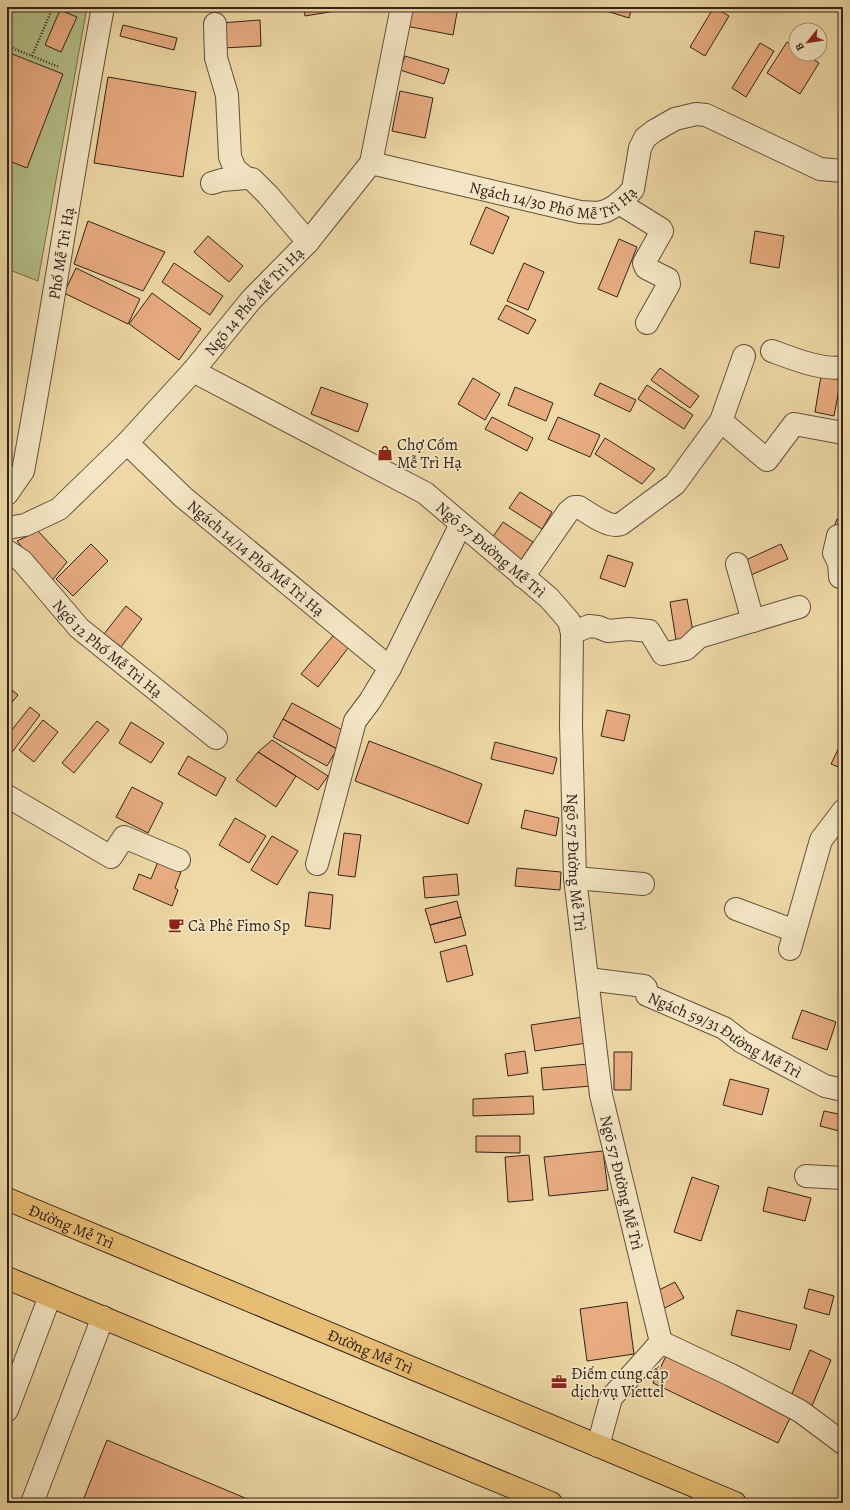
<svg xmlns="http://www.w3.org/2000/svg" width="850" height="1510" viewBox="0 0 850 1510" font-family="Alegreya,serif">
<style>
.green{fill:#b5c089;stroke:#747252}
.building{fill:#e8ac81;stroke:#32231b}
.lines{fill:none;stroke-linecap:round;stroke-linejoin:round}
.minor-casing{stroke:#61503e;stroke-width:24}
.major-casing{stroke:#32231b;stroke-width:24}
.path{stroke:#32231b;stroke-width:2.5;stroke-dasharray:1 2;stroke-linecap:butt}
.minor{stroke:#f4e6c5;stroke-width:22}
.major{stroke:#e7bc73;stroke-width:22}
.labels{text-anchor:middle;stroke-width:3.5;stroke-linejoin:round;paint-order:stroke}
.street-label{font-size:16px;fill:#32231b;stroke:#f4e6c5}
.poi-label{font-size:16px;fill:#32231b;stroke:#f4e6c5;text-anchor:start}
</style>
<rect width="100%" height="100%" fill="#eed9a6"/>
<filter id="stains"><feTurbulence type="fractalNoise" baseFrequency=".005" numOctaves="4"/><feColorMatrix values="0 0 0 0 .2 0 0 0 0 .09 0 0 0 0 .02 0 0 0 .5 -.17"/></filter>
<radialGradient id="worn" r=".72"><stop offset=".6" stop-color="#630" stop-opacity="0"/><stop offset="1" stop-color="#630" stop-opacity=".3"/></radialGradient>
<path class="green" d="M7 7H87L38 281 7 269Z"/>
<path class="building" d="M304 7H360L305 16Z
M410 7H458L453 35 406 26Z
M593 7H632L629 18Z
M714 7 729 16 705 56 690 47Z
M60 10 77 17 61 52 45 45Z
M260 20 261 46 223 48 221 23Z
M123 25 177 38 174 50 120 36Z
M787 42 796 48V54H806L819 63 800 94 767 73Z
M760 43 774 51 746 97 732 88Z
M7 52 63 74 27 168 7 160Z
M405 56 449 69 444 84 400 70Z
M108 77 196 92 183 177 94 163Z
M400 91 433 98 425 138 392 131Z
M486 207 509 217 493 254 470 244Z
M88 221 165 252 143 291 74 264Z
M755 231 784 236 779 268 750 263Z
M208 236 243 266 229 282 194 252Z
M619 239 637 247 617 297 598 289Z
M174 263 223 296 210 315 162 282Z
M524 263 544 272 528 310 507 301Z
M76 268 140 299 128 324 64 293Z
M152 293 201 329 179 360 129 324Z
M506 305 536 320 528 334 498 319Z
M660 368 699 396 690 408 651 380Z
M822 370 842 373 834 416 815 412Z
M473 378 500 394 485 420 458 404Z
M600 383 636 400 630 412 594 395Z
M647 385 693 415 684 429 638 399Z
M321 387 368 404 358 432 311 414Z
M515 387 553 403 546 421 508 405Z
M492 417 533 438 527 451 485 429Z
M558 417 600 435 590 457 548 439Z
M605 438 655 469 642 484 595 454Z
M520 492 552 512 542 529 509 508Z
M837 519 843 522V537L832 533Z
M503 522 533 542 520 561 490 541Z
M38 531 67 562 50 583 17 541Z
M91 544 108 561 73 596 56 579Z
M781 544 788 559 744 578 737 564Z
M608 555 633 563 625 587 600 578Z
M687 599 694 637 676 640 670 602Z
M126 606 142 619 121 647 104 634Z
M337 631 352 643 318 687 301 674Z
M7 686 18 695 7 708Z
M292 703 346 732 337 749 283 719Z
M30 707 40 715 7 759V736Z
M607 710 630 715 624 741 601 736Z
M283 719 337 749 327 766 273 737Z
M43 720 58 732 34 762 19 750Z
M97 721 109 730 74 773 62 763Z
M131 722 164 743 151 763 119 743Z
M843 739V769L831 764Z
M272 740 328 776 318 790 258 752Z
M369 741 482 784 468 824 355 781Z
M495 742 557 758 553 774 491 759Z
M258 752 296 776 276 807 236 780Z
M188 756 226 778 216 796 178 774Z
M132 787 163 803 148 833 116 817Z
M525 810 559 818 556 836 521 828Z
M235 818 266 836 249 863 219 845Z
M344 833 361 835 355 877 338 875Z
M272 836 298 851 277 885 251 870Z
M159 859 182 869 175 888 178 890 172 906 133 889 139 874 151 879Z
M517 868 561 872 560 890 515 886Z
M457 874 459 895 425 898 423 877Z
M309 892 333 895 330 929 305 926Z
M457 901 461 917 430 925 425 909Z
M461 917 466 935 435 943 430 925Z
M466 945 473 975 447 982 440 952Z
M802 1010 836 1022 827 1050 792 1038Z
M589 1016 593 1042 535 1051 531 1025Z
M525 1051 528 1073 508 1076 505 1054Z
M614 1052H632L631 1090H614Z
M589 1064 591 1086 543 1090 541 1068Z
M730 1079 769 1089 762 1115 723 1105Z
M533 1096 534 1114 473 1116V1099Z
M824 1111 843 1115V1132L820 1126Z
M476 1136H520V1153L476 1152Z
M603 1151 608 1190 549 1196 544 1157Z
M529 1155 533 1200 508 1202 505 1157Z
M692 1177 719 1186 701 1241 674 1232Z
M768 1187 811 1198 805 1221 763 1211Z
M675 1282 684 1298 661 1310 659 1290Z
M809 1289 834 1296 829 1315 804 1308Z
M627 1302 634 1354 587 1361 580 1309Z
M737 1310 797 1325 790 1350 731 1335Z
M810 1350 831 1360 812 1406 791 1396Z
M667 1354 792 1414 778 1443 653 1383Z
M107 1440 176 1469 257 1503H82Z"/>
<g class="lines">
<defs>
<g id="minor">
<path d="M215 24 216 58 227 95 230 157 235 169 246 178 252 179 268 195 308 242"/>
<path id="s1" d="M371 163 580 212 598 213 606 211 615 206 626 197 633 189 640 148 645 138 654 131 675 119 696 114 706 115 820 169 843 171"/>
<path d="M212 183 222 180 246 178"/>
<path d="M619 203 661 229 662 231 644 263 646 268 668 279 669 284 647 323"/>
<path d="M772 351C791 358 823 371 843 367"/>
<path id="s2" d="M193 371 425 493 549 598 569 621 572 633 571 725 575 878 601 1095 661 1342"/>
<path d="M721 421 744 356"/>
<path id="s3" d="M127 443 183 497 390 668"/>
<path id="s4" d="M7 494 23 471C52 317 74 161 103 7"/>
<path id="s5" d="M7 528 25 525 59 509 127 443 193 371 251 300 308 242 371 163 402 7"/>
<path d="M838 536 834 553 839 563 840 577H843"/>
<path id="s6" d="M7 551 22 561 79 628 216 738"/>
<path d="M737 564 753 621"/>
<path d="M523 577 568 512 574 507H579C589 513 609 529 621 524L675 484 721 421 767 460 794 424 843 433"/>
<path d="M572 633 589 626 598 627 608 631 629 629 649 631 663 654 686 649 699 637 799 607"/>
<path d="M7 796 111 857 124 837 179 860"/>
<path d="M317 864 355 721 370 701 390 668 461 524"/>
<path d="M575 878 643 884"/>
<path d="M736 909 795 931"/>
<path d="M790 949 821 840 843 811"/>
<path id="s7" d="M588 979 644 986 646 988 647 995 724 1028 742 1042 825 1086 843 1090"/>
<path d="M806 1176 843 1178"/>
<path d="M661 1342 731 1375 800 1411 843 1443"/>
<path d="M7 1410 50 1296"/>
<path d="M598 1446 611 1398 661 1342"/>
<path d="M32 1503 103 1317"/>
</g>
<g id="major">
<path id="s8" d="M7 1199 735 1503"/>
<path d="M7 1278 551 1503"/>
</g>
</defs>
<use href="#minor" class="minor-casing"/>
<use href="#major" class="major-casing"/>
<path class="path" d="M7 46 59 67
M32 56 53 7"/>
<use href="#minor" class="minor"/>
<use href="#major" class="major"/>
</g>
<defs>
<symbol id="shop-bare" viewBox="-9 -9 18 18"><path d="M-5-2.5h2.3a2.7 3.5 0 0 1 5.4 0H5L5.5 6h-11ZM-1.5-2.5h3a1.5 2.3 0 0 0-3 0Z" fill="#8f2418" stroke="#f4e6c5" stroke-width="2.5" paint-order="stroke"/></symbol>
<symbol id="cafe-bare" viewBox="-9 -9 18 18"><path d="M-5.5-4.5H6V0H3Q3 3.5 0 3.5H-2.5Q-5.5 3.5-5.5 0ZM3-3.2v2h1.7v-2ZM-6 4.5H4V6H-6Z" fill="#8f2418" stroke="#f4e6c5" stroke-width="2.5" paint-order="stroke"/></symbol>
<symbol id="office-bare" viewBox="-9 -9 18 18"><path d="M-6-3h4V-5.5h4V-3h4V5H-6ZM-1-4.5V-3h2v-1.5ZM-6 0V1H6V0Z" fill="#8f2418" stroke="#f4e6c5" stroke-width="2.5" paint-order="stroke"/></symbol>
</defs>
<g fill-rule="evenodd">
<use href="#shop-bare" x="374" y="442" width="22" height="22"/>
<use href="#cafe-bare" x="165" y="914" width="22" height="22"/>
<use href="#office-bare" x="548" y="1371" width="22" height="22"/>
</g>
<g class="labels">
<g class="street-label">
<text dy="6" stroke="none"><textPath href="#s1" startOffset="189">Ngách 14/30 Phố Mễ Trì Hạ</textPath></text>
<text dy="6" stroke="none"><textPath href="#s4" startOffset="249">Phố Mễ Trì Hạ</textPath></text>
<text dy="6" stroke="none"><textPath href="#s5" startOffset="341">Ngõ 14 Phố Mễ Trì Hạ</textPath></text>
<text dy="6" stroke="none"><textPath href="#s2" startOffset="349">Ngõ 57 Đường Mễ Trì</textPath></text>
<text dy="6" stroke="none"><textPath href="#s3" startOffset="173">Ngách 14/14 Phố Mễ Trì Hạ</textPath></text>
<text dy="6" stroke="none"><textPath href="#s6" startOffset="141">Ngõ 12 Phố Mễ Trì Hạ</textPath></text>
<text dy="6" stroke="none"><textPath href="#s2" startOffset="697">Ngõ 57 Đường Mễ Trì</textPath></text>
<text dy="6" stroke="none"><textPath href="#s7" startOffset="154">Ngách 59/31 Đường Mễ Trì</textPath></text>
<text dy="6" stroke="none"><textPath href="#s2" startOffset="1021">Ngõ 57 Đường Mễ Trì</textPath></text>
<text dy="6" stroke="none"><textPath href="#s8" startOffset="70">Đường Mễ Trì</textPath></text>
<text dy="6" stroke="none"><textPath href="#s8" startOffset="394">Đường Mễ Trì</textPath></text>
</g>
<g class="poi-label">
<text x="397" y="450">Chợ Cốm<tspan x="397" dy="18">Mễ Trì Hạ</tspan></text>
<text x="188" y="931">Cà Phê Fimo Sp</text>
<text x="571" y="1379">Điểm cung cấp<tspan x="571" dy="18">dịch vụ Viettel</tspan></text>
</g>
</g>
<rect width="850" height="1510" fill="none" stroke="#eed9a6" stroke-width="24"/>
<rect x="8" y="8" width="834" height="1494" fill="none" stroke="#32231b" stroke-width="2"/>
<rect x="12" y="12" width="826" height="1486" fill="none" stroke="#32231b"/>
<g transform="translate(808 42) rotate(240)"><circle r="19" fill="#f4e6c5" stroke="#a69881"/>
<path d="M0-3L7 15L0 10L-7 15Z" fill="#8f2418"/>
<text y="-6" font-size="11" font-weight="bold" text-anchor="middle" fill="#32231b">B</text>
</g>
<rect width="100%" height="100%" filter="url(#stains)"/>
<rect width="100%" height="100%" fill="url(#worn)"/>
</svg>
